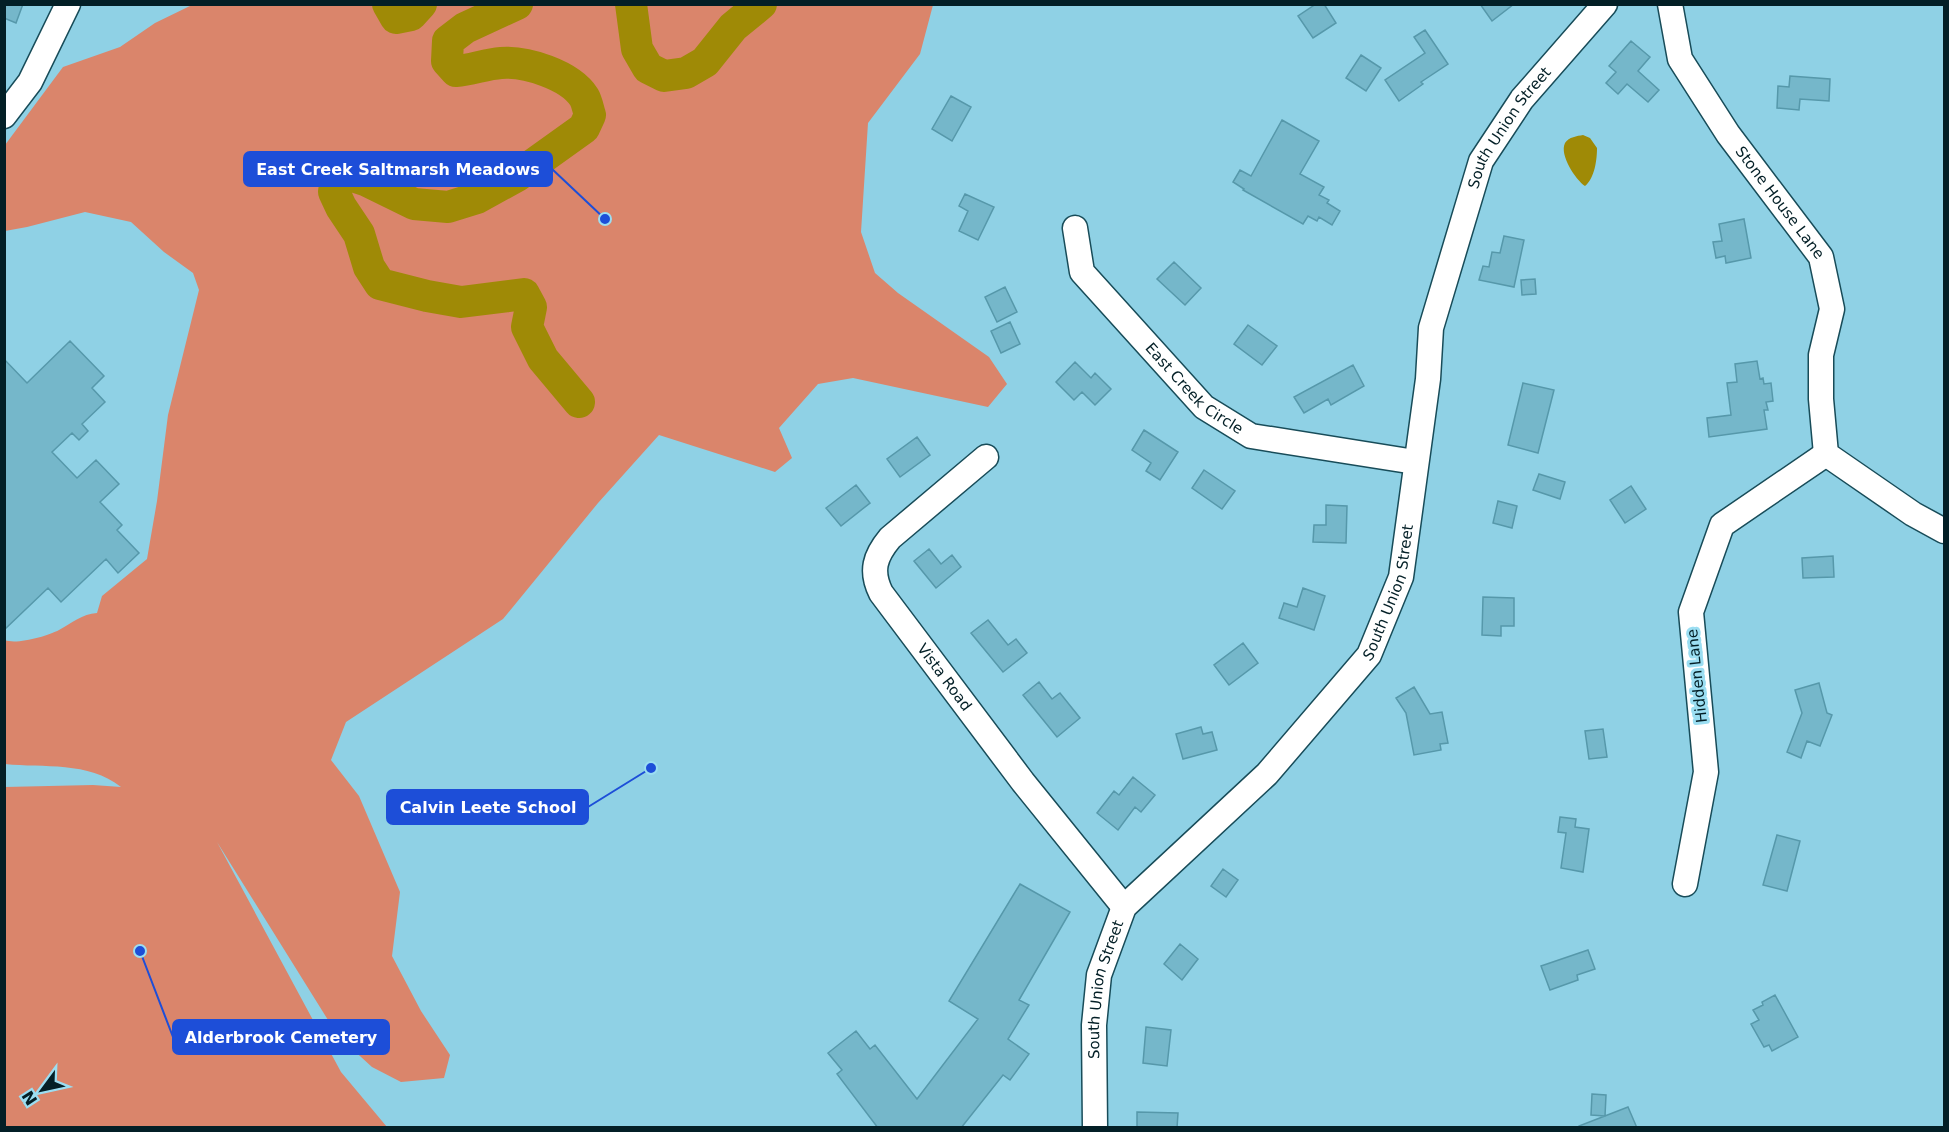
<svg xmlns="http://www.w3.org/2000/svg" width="1949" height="1132" viewBox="0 0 1949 1132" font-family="'DejaVu Sans',sans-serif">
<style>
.green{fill:#da856b}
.water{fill:#9f8a06}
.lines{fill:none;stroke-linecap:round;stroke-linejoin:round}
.river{stroke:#9f8a06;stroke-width:32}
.building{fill:#75b7ca;stroke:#5698aa;stroke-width:1.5}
.minor-casing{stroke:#184c59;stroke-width:27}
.minor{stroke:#fff;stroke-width:24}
.labels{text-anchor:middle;stroke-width:6;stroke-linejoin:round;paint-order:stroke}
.street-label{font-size:15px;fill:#031f26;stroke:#9bdef2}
.leader{fill:none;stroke:#1d4ed8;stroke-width:2}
.callout-dot{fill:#1d4ed8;stroke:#9bdef2;stroke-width:2}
.callout{fill:#1d4ed8;stroke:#1d4ed8;stroke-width:2}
.callout-label{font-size:16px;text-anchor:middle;font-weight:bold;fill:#fff}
</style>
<rect width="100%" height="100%" fill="#8fd1e5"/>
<path class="green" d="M192 5H933L920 54 868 123 861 232 875 273 898 293 989 357 1007 384 988 407 853 378 818 384 779 428 792 458 775 472 659 435 598 503 503 619 346 722 331 760 359 796 400 892 392 956 421 1011 450 1055 444 1078 401 1082 372 1067 338 1036 217 842 341 1072 387 1127H5V787L93 785 121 787C88 761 44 768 5 764V640C16 645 48 636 59 630 72 623 82 614 97 613L102 596 147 559 157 501 168 415 199 290 193 273 164 252 131 222 85 212 27 227 5 231V145L63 67 120 47 155 23Z"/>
<path class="water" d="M1583 135 1590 138 1597 148C1597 159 1595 178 1585 186 1576 180 1559 155 1565 143 1569 137 1577 136 1583 135Z"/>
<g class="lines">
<path class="river" d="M388 4 396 18 411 15 421 4
M517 4 465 28 448 41 447 61 456 71C471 70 486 64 501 63 526 61 570 75 584 97 587 102 588 109 590 115L584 128 517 176 477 198 448 207 414 204 365 180 344 173 336 179 334 192 341 207 359 234 369 267 380 284 427 296 461 302 524 294 531 307 527 327 543 359 579 402
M631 4 637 49 648 68 664 76 686 73 705 62 733 27 761 4"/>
</g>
<path class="building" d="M4 4H23L16 23 4 18Z
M1316 4H1324L1336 23 1313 38 1298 16Z
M1480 4H1514L1492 21Z
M1425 30 1448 64 1421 82 1423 84 1399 101 1385 80 1425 53 1414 37Z
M1631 41 1650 57 1638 71 1659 90 1648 102 1627 84 1618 94 1606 83 1616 72 1609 66Z
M1361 55 1381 68 1366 91 1346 78Z
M1790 76 1830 79 1829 101 1800 99 1799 110 1777 108 1778 86 1789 87Z
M951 96 971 107 952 141 932 129Z
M1282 120 1319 141 1300 174 1324 187 1319 195 1329 200 1327 203 1340 211 1332 225 1319 217 1317 221 1308 216 1303 224 1243 190 1244 189 1233 182 1240 170 1251 176Z
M965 194 994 207 978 240 959 231 968 211 959 206Z
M1744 219 1751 258 1726 263 1725 256 1716 258 1713 242 1722 241 1719 224Z
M1504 236 1524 240 1514 287 1479 280 1483 266 1489 267 1492 252 1500 253Z
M1174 262 1201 288 1185 305 1157 279Z
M1535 279 1536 294 1522 295 1521 280Z
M1005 287 1017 312 997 322 985 297Z
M1010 322 1020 344 1001 353 991 331Z
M1248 325 1277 346 1262 365 1234 344Z
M70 341 104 376 92 388 105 402 82 424 88 431 79 440 72 433 52 452 77 478 96 460 119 484 100 502 122 525 117 530 139 553 118 573 106 559 61 602 48 588 4 630V359L27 383Z
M1757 361 1760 379 1763 378 1764 384 1771 383 1773 401 1766 402 1768 410H1764L1767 429 1709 437 1707 418 1731 415 1727 383 1737 382 1735 364Z
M1075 362 1091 378 1095 373 1111 389 1095 405 1082 392 1074 400 1056 382Z
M1353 365 1364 386 1331 405 1328 399 1304 413 1294 397Z
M1523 383 1554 390 1538 453 1508 445Z
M1144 430 1178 452 1160 480 1146 471 1151 463 1132 450Z
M917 437 930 455 900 477 887 459Z
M1204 470 1235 491 1222 509 1192 488Z
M1539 474 1565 482 1560 499 1533 490Z
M856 485 870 503 841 526 826 508Z
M1631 486 1646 509 1625 523 1610 500Z
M1498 501 1517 506 1512 528 1493 523Z
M1326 505 1347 506 1346 543 1313 542 1314 525H1326Z
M929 549 941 564 952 555 961 567 936 588 914 561Z
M1833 556 1834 577 1803 578 1802 558Z
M1303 588 1325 596 1314 630 1279 618 1284 603 1297 607Z
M1483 597 1514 598V626H1501V636L1482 635Z
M988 620 1008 645 1016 639 1027 653 1003 672 971 633Z
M1243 643 1258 663 1229 685 1214 665Z
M1039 682 1052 699 1060 693 1080 718 1057 737 1023 695Z
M1819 683 1827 713 1832 715 1820 746 1807 741 1801 758 1787 752 1802 713 1795 690Z
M1414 687 1430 714 1442 712 1448 743 1440 744 1441 750 1414 755 1406 713 1396 698Z
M1201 727 1203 734 1212 732 1217 750 1183 759 1176 734Z
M1603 729 1607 757 1589 759 1585 731Z
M1133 777 1155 795 1141 812 1135 807 1118 830 1097 813 1114 791 1119 795Z
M1560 817 1576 819 1575 827 1589 829 1583 872 1561 868 1566 833 1558 832Z
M1777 835 1800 841 1787 891 1763 885Z
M1223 869 1238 880 1226 897 1211 886Z
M1020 884 1070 912 1019 1000 1029 1005 1008 1039 1029 1054 1010 1080 1003 1075 961 1128H878L837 1074 842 1070 828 1053 856 1031 870 1049 875 1045 917 1099 978 1019 949 1001Z
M1180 944 1198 959 1182 980 1164 964Z
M1588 950 1595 969 1577 975 1578 980 1550 990 1541 966Z
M1775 995 1798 1037 1772 1051 1769 1045 1764 1047 1751 1024 1759 1020 1753 1010 1763 1005 1762 1002Z
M1146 1027 1171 1030 1167 1066 1143 1063Z
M1592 1094 1606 1095 1605 1116 1591 1115Z
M1628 1107 1637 1128H1579V1126Z
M1137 1112 1178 1113 1177 1128H1137Z"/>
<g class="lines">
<defs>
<g id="minor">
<path id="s1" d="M1670 4 1680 59 1728 134 1821 257 1832 309 1821 355V399L1826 454 1913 514 1944 531"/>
<path d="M4 116 30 82 68 4"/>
<path id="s2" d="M1075 228 1082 272 1204 407 1251 436 1415 462"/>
<path id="s3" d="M986 457 890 538C875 556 870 571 881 593L1023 782 1124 907"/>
<path d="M1685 884 1706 772 1691 612 1722 525 1826 454"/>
<path id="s4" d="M1095 1128 1094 1025 1099 975 1124 907 1267 774 1369 655 1401 577 1428 379 1431 328 1481 161 1522 99 1605 4"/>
</g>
</defs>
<use href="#minor" class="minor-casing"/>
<use href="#minor" class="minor"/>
</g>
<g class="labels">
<g class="street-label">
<text dy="5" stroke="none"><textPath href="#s4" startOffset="1130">South Union Street</textPath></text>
<text dy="5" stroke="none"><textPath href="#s1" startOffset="231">Stone House Lane</textPath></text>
<text dy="5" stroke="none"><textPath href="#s2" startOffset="207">East Creek Circle</textPath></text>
<text dy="5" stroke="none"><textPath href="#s4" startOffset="644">South Union Street</textPath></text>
<text transform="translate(1697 676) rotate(-96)" y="5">Hidden Lane</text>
<text dy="5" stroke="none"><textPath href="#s3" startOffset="291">Vista Road</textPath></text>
<text dy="5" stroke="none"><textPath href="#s4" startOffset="140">South Union Street</textPath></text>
</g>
</g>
<path class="leader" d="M605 219L552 169M651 768L588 807M140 951L173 1037"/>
<g class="callout-dot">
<circle cx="605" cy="219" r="6"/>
<circle cx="651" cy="768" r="6"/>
<circle cx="140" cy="951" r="6"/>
</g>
<g class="callout">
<rect x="244" y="152" width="308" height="34" rx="6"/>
<rect x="387" y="790" width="201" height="34" rx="6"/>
<rect x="173" y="1020" width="216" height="34" rx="6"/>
</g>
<g class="callout-label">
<text x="398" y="175">East Creek Saltmarsh Meadows</text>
<text x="488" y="813">Calvin Leete School</text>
<text x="281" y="1043">Alderbrook Cemetery</text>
</g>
<rect width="1949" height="1132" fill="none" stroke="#031f26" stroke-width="12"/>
<g transform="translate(42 1090) rotate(237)" stroke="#9bdef2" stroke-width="4.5" paint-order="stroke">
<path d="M0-4.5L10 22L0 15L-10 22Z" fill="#031f26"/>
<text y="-9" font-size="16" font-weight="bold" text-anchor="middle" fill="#031f26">N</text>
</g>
</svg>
